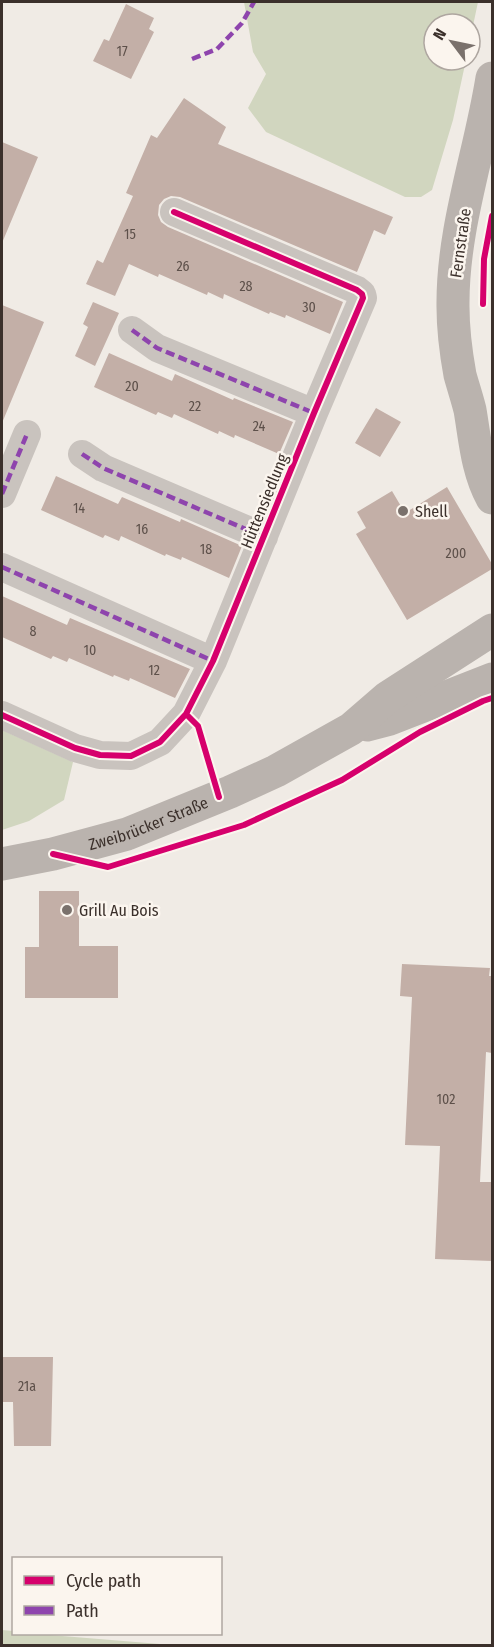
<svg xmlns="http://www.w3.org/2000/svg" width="494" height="1647" viewBox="0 0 494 1647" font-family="'Fira Sans Condensed',sans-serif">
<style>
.green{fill:#d1d6bf}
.building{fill:#c3afa7}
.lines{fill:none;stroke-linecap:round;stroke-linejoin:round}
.street{stroke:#c9c3be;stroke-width:28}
.secondary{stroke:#bab3ae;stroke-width:33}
.quiet{stroke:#8e44ad;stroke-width:4.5;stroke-dasharray:9 4.5;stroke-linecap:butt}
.cycleway-casing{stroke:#fbf5ee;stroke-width:10}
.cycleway{stroke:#d6006c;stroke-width:6}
.poi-dot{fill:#7a716c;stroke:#fbf5ee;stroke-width:2}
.labels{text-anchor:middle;stroke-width:5;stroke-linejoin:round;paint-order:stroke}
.number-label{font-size:14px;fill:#5d504a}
.street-label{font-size:16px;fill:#3b302b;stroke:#fbf5ee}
.poi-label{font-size:16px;fill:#3b302b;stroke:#fbf5ee;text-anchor:start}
</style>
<rect width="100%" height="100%" fill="#f0ebe5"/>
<path class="green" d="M244 2H478L470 40V24H434V60H466L453 120 432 190 421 197H405L266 132 248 108 266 74 253 52Z
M2 730 73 762 64 800 29 821 2 830Z
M2 1630 13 1631 14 1634H38L172 1645H2Z"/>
<path class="building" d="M126 4 154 18 149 29 154 32 131 79 93 61 104 39 109 41Z
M184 98 226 127 218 144 393 217 385 235 374 230 357 272 180 197 171 196 164 199 159 205 158 215 161 222 168 227 343 302 330 334 286 315 285 318 270 312 269 314 224 294 223 299 208 292 207 295 159 274 158 277 129 264 115 296 86 284 97 260 103 263 133 196 126 193 151 135 157 138Z
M2 142 38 157 2 243Z
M93 302 119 313 95 366 75 356 88 327 83 324Z
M2 305 44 322 2 423Z
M109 353 172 381 175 374 233 400 234 398 293 422 279 454 235 435 234 438 219 431 218 434 174 414 172 418 158 412 156 415 94 387Z
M376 408 401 422 380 457 355 443Z
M56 476 118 504 122 497 180 522 181 519 242 546 229 578 182 557 181 560 166 554 165 556 121 536 119 541 105 535 103 538 41 510Z
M447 487 492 564V569L407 620 356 534 366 528 357 512 392 491 405 513Z
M2 596 67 625 70 618 190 669 175 698 130 678 129 681 114 675 113 677 69 658 67 662 53 656 51 659 2 637Z
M39 891H79V946H118V998H25V947H39Z
M402 964 490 968 489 976H492V1053L486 1052 480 1182H492V1261L435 1259 440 1146 405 1145 412 997 400 996Z
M2 1357H53L51 1446H14L13 1402H2Z"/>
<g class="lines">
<path class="street" d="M132 330 157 348 314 413
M82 454 103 468 264 537
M2 494 27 434
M2 567 213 661
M2 715 75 748 100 755 131 756 160 742 186 714 213 661 314 413 363 298 362 294 357 290 174 212"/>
<g class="secondary">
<path d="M492 78C480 154 452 228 453 307 453 328 456 353 460 375 463 386 467 398 470 410 475 439 477 471 492 498"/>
<path d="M367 725 390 719 492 679"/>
<path id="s1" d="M2 864 53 854 127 834 230 792 276 771 351 729 388 697 492 630"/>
</g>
<path class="quiet" d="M192 59 217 49 242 23 254 2
M132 330 157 348 314 413
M82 454 103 468 264 537
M2 494 27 434
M2 567 213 661"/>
<defs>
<path id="cycleway" d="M483 304 484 259 492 216
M186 714 198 726 219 797
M2 715 75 748 100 755 131 756 160 742 186 714 213 661 314 413 363 298 362 294 357 290 174 212
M53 854 108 867 244 825 342 780 420 732 483 701 492 698"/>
</defs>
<use href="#cycleway" class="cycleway-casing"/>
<use href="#cycleway" class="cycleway"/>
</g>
<g class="poi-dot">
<circle cx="403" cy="511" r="6"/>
<circle cx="67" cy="910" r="6"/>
</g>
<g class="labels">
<g class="number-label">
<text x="122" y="56">17</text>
<text x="130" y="239">15</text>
<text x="183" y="271">26</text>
<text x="246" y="291">28</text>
<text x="309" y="312">30</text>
<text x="132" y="391">20</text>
<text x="195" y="411">22</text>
<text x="259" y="431">24</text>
<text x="79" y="513">14</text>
<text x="142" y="534">16</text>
<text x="206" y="554">18</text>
<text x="456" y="558">200</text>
<text x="33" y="636">8</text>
<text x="90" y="655">10</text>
<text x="154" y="675">12</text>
<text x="446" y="1104">102</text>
<text x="27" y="1391">21a</text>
</g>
<g class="street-label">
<text transform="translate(460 243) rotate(-82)" y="6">Fernstraße</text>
<text transform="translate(264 501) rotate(-68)" y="6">Hüttensiedlung</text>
<text dy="6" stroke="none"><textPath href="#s1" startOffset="152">Zweibrücker Straße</textPath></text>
</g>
<g class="poi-label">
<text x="415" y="517">Shell</text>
<text x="79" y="916">Grill Au Bois</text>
</g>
</g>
<rect width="494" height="1647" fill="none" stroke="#3b302b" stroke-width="6"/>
<rect x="12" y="1557" width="210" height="78" fill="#fbf5ee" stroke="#aea6a0" stroke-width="1.5"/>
<rect x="24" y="1576" width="30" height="9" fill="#d6006c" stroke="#aea6a0" stroke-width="1.5"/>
<text x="66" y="1587" font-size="18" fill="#3b302b">Cycle path</text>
<rect x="24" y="1606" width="30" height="9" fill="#8e44ad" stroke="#aea6a0" stroke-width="1.5"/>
<text x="66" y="1617" font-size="18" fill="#3b302b">Path</text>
<g transform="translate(452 42) rotate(302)"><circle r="28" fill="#fbf5ee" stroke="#aea6a0" stroke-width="1.5"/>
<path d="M0-4.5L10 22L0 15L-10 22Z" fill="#7a716c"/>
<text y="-9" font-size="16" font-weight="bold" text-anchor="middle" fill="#3b302b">N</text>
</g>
</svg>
